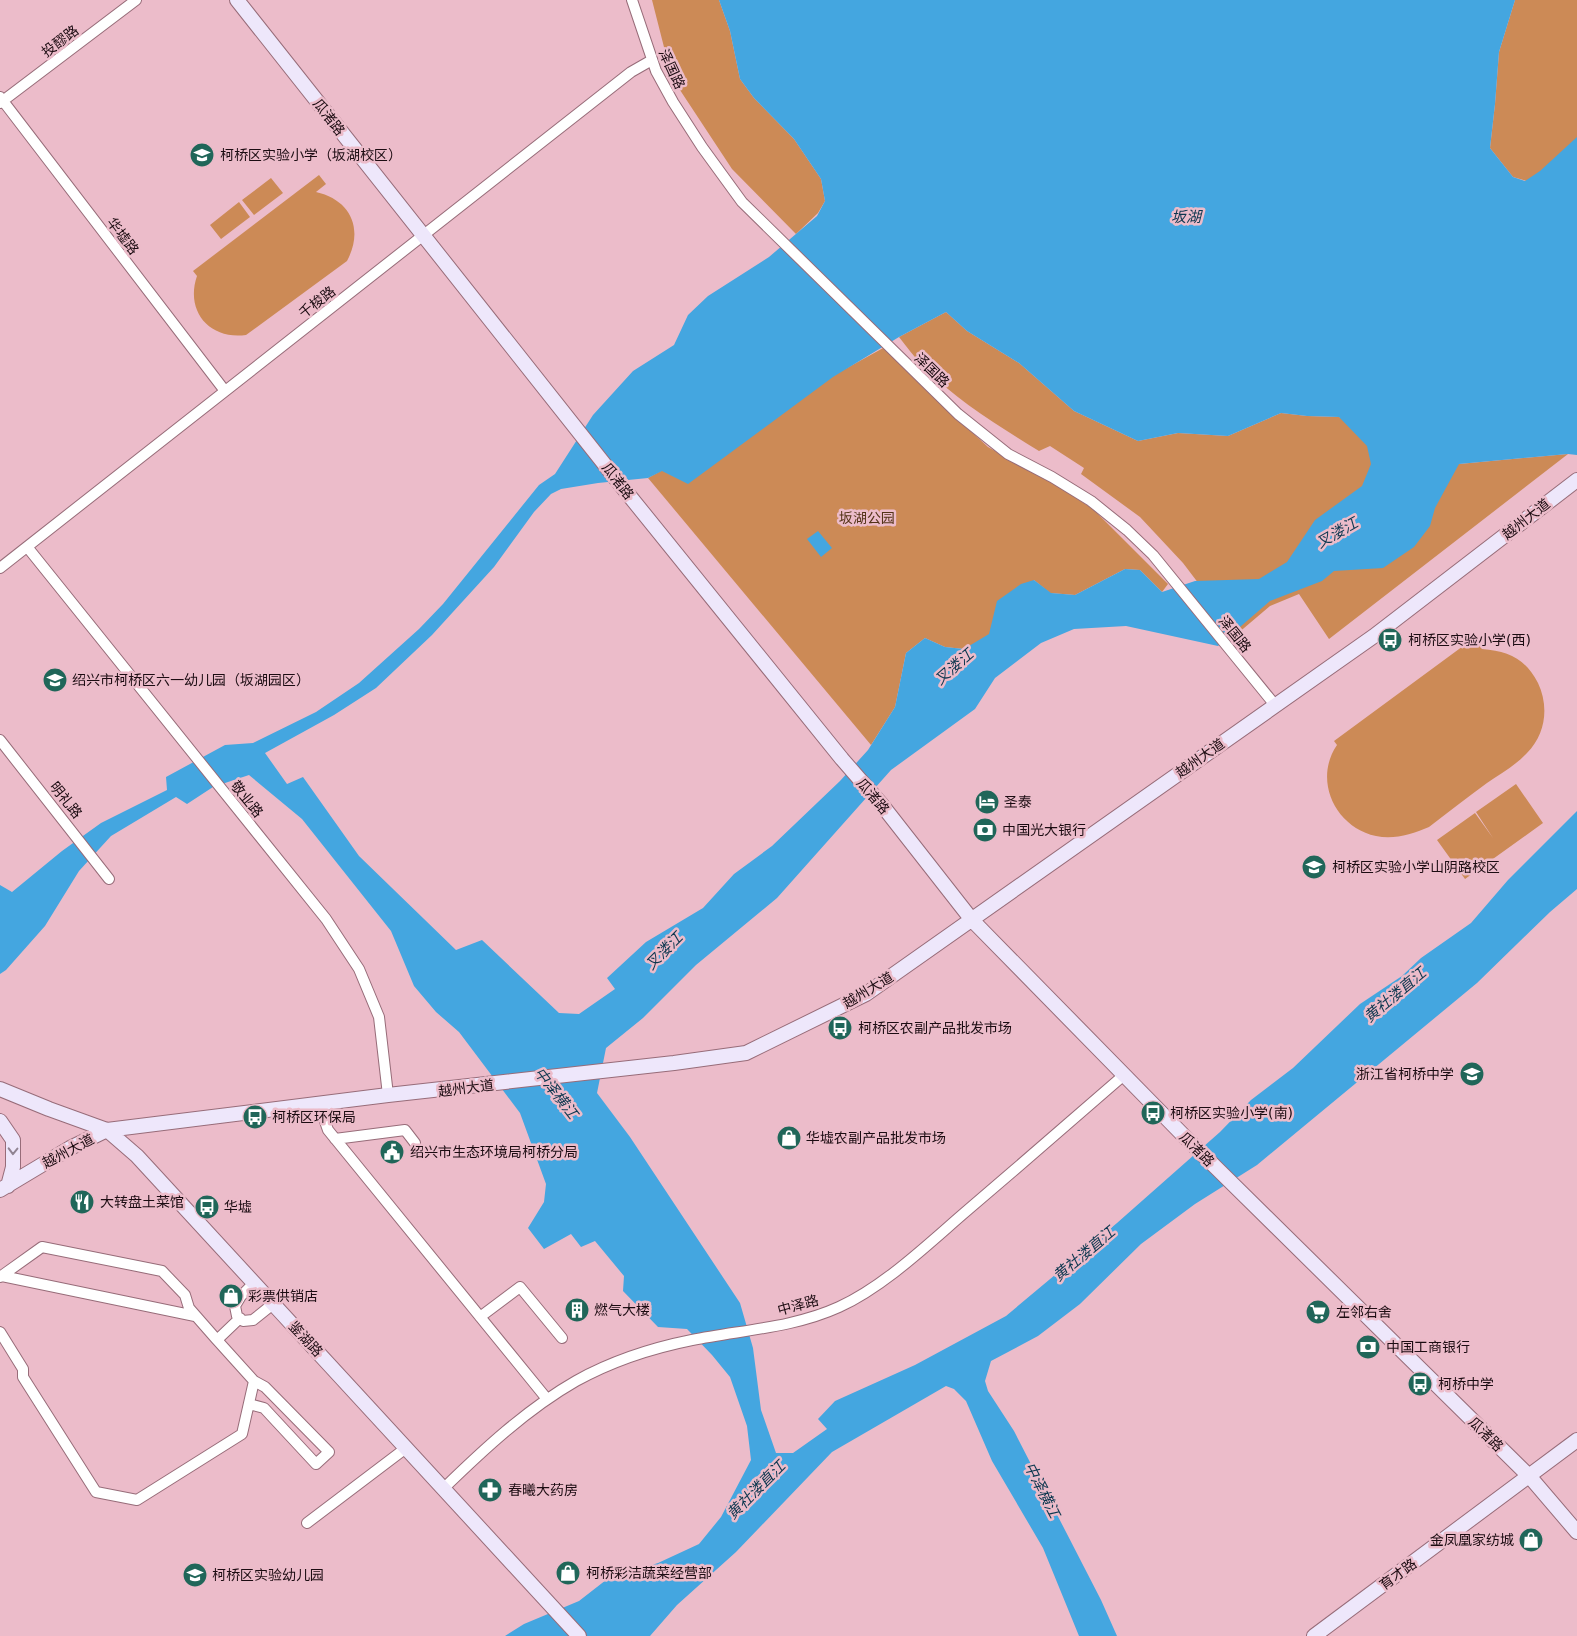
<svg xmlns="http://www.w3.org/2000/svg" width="1577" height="1636" viewBox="0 0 1577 1636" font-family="'DejaVu Sans','Noto Sans SC',sans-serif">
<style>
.green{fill:#cc8a56}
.water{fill:#44a6e0;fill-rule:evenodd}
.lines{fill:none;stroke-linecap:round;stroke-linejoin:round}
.street-casing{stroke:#976c79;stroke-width:12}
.secondary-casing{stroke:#976c79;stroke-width:16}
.street{stroke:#fff;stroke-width:10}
.secondary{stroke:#eee7fb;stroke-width:14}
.oneway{stroke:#908492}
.labels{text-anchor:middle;stroke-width:5;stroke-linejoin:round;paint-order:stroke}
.street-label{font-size:14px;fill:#1c0c12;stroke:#ecbcca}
.poi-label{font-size:14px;fill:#1c0c12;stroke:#ecbcca;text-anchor:start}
.park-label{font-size:14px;fill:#533318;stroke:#ecbcca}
.water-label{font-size:15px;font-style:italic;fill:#0d374f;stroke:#ecbcca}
</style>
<rect width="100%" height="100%" fill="#ecbcca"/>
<path class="green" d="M652 0H719L730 31 740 79 754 98 794 139 821 179 825 201 818 213 796 234 732 169 678 87 665 51Z
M1515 0H1577V196L1513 177 1490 148 1495 104 1499 52Z
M319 175 326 184 316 192C351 200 364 229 347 261L246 335C209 340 185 311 197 276L193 271Z
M271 178 283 193 254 215 242 200Z
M239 202 250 217 221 239 210 225Z
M946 312 967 331 1019 363 1074 411 1138 441 1178 433 1228 436 1281 413 1307 416 1339 417 1459 464 1568 454 1329 639 1299 594 1270 606 1237 634 1183 563 1140 517 1081 474 1084 468 1050 446 1039 451C999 426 957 401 924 367 915 358 907 347 899 337Z
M885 347 935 398 988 447 1056 485 1093 509 1168 584 1162 592 1140 570 1125 569 1075 595 1050 593 1034 580 989 639 964 649 945 647 925 638 906 653 895 707 871 745 648 478Z
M1474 638 1482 649C1508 651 1525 658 1538 683 1549 706 1546 734 1527 753 1516 765 1500 774 1487 783 1467 798 1448 812 1429 827 1412 834 1394 840 1376 836 1335 827 1313 780 1337 745L1334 741Z
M1516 784 1543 823 1465 879 1437 840 1475 813 1493 838 1476 812Z"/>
<path class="water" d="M719 0H1515L1499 52 1495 104 1490 148 1513 177 1525 181 1540 171 1577 137V455L1568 454 1459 464 1435 508 1430 526 1414 547 1383 568 1334 571 1322 581 1270 601 1218 646 1126 626 1074 629 1041 643 995 678 975 709 891 770 777 898 696 965 643 1018 606 1048 597 1093 630 1137 740 1303 753 1348 761 1410 776 1453H793L827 1429 818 1419 835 1401 915 1365 1006 1316 1117 1223 1220 1132 1251 1100 1293 1068 1360 1004 1402 976 1421 958 1471 923 1508 880 1577 811V889L1550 912 1477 983 1257 1165 1195 1204 1141 1244 1080 1304 1038 1336 991 1361 985 1381 988 1391 1014 1431 1101 1600 1117 1636H1079L1043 1548 992 1461 966 1401 954 1389 946 1386 832 1452 736 1552 677 1605 650 1636H505L524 1624 579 1601 606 1580 658 1563 699 1544 721 1517 751 1460 747 1426 730 1377 712 1355 687 1329 658 1327 623 1291 624 1276 595 1241 581 1247 571 1234 544 1249 528 1228 544 1202 546 1184 520 1113 459 1032 436 1012 414 986 391 931 302 819 249 775 213 787 187 804 176 797 111 836 79 871 45 926 6 970 0 974V885L12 892 62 851 101 823 167 790 166 777 225 745 253 743 316 712 359 683 419 629 443 604 539 485 555 474 593 415 633 371 674 345 688 315 708 296 769 257 817 216 825 201 821 179 794 139 754 98 740 79 730 31ZM946 312 967 331 1019 363 1074 411 1138 441 1178 433 1228 436 1281 413 1307 416 1339 417 1367 446 1371 464 1362 486 1315 520 1287 562 1259 579 1195 581 1162 592 1140 570 1125 569 1075 595 1051 593 1034 580 1021 584 997 601 989 634 964 649 945 647 925 638 906 653 895 707 868 750 840 781 772 846 734 874 703 908 646 942 607 978 615 989 579 1014 559 1013 482 940 456 950 359 856 303 777 287 784 265 753 334 715 376 688 432 635 494 567 534 512 551 494 561 489 598 483 648 478 662 471 688 484 833 377 899 337Z
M818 531 832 548 821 557 807 539Z"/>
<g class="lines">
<defs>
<path id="street" d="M632 0 656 71 673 102 702 147 742 202 958 414 1008 454 1052 477 1091 501 1127 530 1153 555 1275 705
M0 97 225 391
M0 103 136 0
M28 548 326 919 359 969 379 1017 388 1095
M0 568 631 72 652 60
M0 740 109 879
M319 1104 328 1130 547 1399
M335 1139 405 1130 415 1143
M2 1276 195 1316
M0 1277 42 1247 162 1271 185 1295 189 1308 217 1340
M254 1283 241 1296 235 1306 237 1316 243 1321 253 1320 273 1304
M480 1317 520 1287 562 1338
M0 1332 23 1369V1377L96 1492 137 1500 242 1434 254 1381 217 1340 240 1318
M249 1404 264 1408 316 1464 329 1452 265 1387 254 1381
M443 1489C483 1450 527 1409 576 1381 612 1361 652 1348 692 1340 741 1330 793 1328 839 1307 883 1287 926 1246 963 1214 1017 1168 1071 1121 1124 1075
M307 1523 406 1448"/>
<path id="secondary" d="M237 0 628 494 842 759 882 805 972 920 1183 1135 1530 1477 1577 1532
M0 1089 49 1109 107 1130 137 1156 579 1636
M0 1121 13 1140V1167L8 1186
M0 1190 70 1148 107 1130 388 1095 674 1063 746 1053 866 994 1374 636 1577 480
M1314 1636 1577 1440"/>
</defs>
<use href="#street" class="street-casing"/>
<use href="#secondary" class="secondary-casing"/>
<use href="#street" class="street"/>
<use href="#secondary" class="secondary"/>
</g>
<defs><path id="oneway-chevron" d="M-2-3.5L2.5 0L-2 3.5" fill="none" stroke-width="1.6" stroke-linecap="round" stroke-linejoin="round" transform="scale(1.25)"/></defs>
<use class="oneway" href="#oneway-chevron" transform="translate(13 1151) rotate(91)"/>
<defs>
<symbol id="school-disc" viewBox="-11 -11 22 22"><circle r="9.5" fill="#206659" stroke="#ecbcca"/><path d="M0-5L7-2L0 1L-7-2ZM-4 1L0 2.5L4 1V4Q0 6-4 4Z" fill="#fff"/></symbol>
<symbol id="bus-disc" viewBox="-11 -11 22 22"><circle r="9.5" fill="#206659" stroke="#ecbcca"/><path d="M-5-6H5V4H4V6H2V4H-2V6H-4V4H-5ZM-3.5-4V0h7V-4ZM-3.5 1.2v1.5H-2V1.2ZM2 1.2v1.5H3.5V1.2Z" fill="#fff"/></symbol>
<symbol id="hotel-disc" viewBox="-11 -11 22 22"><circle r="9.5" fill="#206659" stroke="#ecbcca"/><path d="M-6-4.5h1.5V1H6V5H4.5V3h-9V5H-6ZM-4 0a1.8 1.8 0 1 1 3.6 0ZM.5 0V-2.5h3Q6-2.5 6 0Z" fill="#fff"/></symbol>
<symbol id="bank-disc" viewBox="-11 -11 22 22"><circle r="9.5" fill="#206659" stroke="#ecbcca"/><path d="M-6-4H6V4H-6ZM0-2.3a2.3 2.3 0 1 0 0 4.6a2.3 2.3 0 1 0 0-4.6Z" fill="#fff"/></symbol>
<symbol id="shop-disc" viewBox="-11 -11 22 22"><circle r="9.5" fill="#206659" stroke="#ecbcca"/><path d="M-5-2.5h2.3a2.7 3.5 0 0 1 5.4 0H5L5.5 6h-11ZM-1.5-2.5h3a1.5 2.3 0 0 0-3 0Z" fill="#fff"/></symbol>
<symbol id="civic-disc" viewBox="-11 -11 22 22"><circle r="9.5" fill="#206659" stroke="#ecbcca"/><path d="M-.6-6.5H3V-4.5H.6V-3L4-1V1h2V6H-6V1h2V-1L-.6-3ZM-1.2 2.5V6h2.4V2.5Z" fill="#fff"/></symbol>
<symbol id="restaurant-disc" viewBox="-11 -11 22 22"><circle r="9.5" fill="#206659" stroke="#ecbcca"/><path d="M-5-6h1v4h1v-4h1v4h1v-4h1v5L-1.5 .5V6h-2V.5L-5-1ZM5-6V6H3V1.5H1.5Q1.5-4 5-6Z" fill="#fff"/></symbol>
<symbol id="building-disc" viewBox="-11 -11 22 22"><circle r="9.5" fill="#206659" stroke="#ecbcca"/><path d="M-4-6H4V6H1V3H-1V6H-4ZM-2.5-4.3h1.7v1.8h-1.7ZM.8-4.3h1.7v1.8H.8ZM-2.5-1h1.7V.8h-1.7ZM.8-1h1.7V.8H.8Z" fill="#fff"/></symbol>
<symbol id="supermarket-disc" viewBox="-11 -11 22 22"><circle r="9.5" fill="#206659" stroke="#ecbcca"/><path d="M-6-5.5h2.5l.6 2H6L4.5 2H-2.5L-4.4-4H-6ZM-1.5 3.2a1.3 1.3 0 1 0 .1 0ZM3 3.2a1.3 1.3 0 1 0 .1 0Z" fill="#fff"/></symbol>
<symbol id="pharmacy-disc" viewBox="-11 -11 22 22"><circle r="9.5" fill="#206659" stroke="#ecbcca"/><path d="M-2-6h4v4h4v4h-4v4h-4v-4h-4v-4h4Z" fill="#fff"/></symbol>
</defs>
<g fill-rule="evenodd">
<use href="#school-disc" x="188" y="141" width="28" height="28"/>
<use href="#bus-disc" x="1376" y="626" width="28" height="28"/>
<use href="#school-disc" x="41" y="666" width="28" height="28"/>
<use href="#hotel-disc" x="973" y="788" width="28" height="28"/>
<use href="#bank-disc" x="971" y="816" width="28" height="28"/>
<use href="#school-disc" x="1300" y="853" width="28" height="28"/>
<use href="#bus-disc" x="826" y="1014" width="28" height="28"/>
<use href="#school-disc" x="1458" y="1060" width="28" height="28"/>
<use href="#bus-disc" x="1139" y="1099" width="28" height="28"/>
<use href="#bus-disc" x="241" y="1103" width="28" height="28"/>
<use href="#shop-disc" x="775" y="1124" width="28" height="28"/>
<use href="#civic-disc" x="378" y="1138" width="28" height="28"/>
<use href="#restaurant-disc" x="68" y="1188" width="28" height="28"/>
<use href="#bus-disc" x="193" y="1193" width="28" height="28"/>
<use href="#shop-disc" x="217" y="1282" width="28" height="28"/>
<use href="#building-disc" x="563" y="1296" width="28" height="28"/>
<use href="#supermarket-disc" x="1304" y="1298" width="28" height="28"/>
<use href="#bank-disc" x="1354" y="1333" width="28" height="28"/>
<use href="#bus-disc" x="1406" y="1370" width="28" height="28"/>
<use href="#pharmacy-disc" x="476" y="1476" width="28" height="28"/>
<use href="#shop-disc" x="1517" y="1526" width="28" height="28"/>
<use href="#shop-disc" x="554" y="1559" width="28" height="28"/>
<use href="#school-disc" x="181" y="1561" width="28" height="28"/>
</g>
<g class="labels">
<g class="street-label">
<text transform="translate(60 41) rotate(-37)" y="5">投醪路</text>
<text transform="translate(672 69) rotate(65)" y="5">泽国路</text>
<text transform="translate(329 117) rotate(52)" y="5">瓜渚路</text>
<text transform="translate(123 236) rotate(53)" y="5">华墟路</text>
<text transform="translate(317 302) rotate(-38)" y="5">千梭路</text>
<text transform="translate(932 370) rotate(44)" y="5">泽国路</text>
<text transform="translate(618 481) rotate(52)" y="5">瓜渚路</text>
<text transform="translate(1526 519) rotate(-38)" y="5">越州大道</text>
<text transform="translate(1235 634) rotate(51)" y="5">泽国路</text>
<text transform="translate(1200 758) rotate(-35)" y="5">越州大道</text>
<text transform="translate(873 796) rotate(50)" y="5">瓜渚路</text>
<text transform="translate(247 799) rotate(51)" y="5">敬业路</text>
<text transform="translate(66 800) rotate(51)" y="5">明礼路</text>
<text transform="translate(868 990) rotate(-31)" y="5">越州大道</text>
<text transform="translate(466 1088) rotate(-7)" y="5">越州大道</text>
<text transform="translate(1197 1149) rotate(45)" y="5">瓜渚路</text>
<text transform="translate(68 1151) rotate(-28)" y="5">越州大道</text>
<text transform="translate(798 1305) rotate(-15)" y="5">中泽路</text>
<text transform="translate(306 1339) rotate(47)" y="5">鉴湖路</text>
<text transform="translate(1486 1434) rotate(45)" y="5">瓜渚路</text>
<text transform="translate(1398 1574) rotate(-36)" y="5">育才路</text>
</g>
<g class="poi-label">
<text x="220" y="160">柯桥区实验小学（坂湖校区）</text>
<text x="1408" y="645">柯桥区实验小学(西)</text>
<text x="72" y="685">绍兴市柯桥区六一幼儿园（坂湖园区）</text>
<text x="1004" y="807">圣泰</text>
<text x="1002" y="835">中国光大银行</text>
<text x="1332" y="872">柯桥区实验小学山阴路校区</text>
<text x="858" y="1033">柯桥区农副产品批发市场</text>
<text x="1454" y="1079" text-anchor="end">浙江省柯桥中学</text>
<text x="1170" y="1118">柯桥区实验小学(南)</text>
<text x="272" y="1122">柯桥区环保局</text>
<text x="806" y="1143">华墟农副产品批发市场</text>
<text x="410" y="1157">绍兴市生态环境局柯桥分局</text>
<text x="100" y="1207">大转盘土菜馆</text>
<text x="224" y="1212">华墟</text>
<text x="248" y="1301">彩票供销店</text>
<text x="594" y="1315">燃气大楼</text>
<text x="1336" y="1317">左邻右舍</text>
<text x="1386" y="1352">中国工商银行</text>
<text x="1438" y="1389">柯桥中学</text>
<text x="508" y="1495">春曦大药房</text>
<text x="1514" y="1545" text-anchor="end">金凤凰家纺城</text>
<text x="586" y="1578">柯桥彩洁蔬菜经营部</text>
<text x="212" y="1580">柯桥区实验幼儿园</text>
</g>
<g class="park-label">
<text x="867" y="523">坂湖公园</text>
</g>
<g class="water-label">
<text x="1186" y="222">坂湖</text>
<text transform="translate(1337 533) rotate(-30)" y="5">叉溇江</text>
<text transform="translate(954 667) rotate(-41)" y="5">叉溇江</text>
<text transform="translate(664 951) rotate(-45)" y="5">叉溇江</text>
<text transform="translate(1395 995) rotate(-40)" y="5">黄社溇直江</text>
<text transform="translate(556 1093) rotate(52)" y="5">中泽横江</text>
<text transform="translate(1084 1254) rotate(-40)" y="5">黄社溇直江</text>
<text transform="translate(756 1490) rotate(-45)" y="5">黄社溇直江</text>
<text transform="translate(1042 1490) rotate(63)" y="5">中泽横江</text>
</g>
</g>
</svg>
